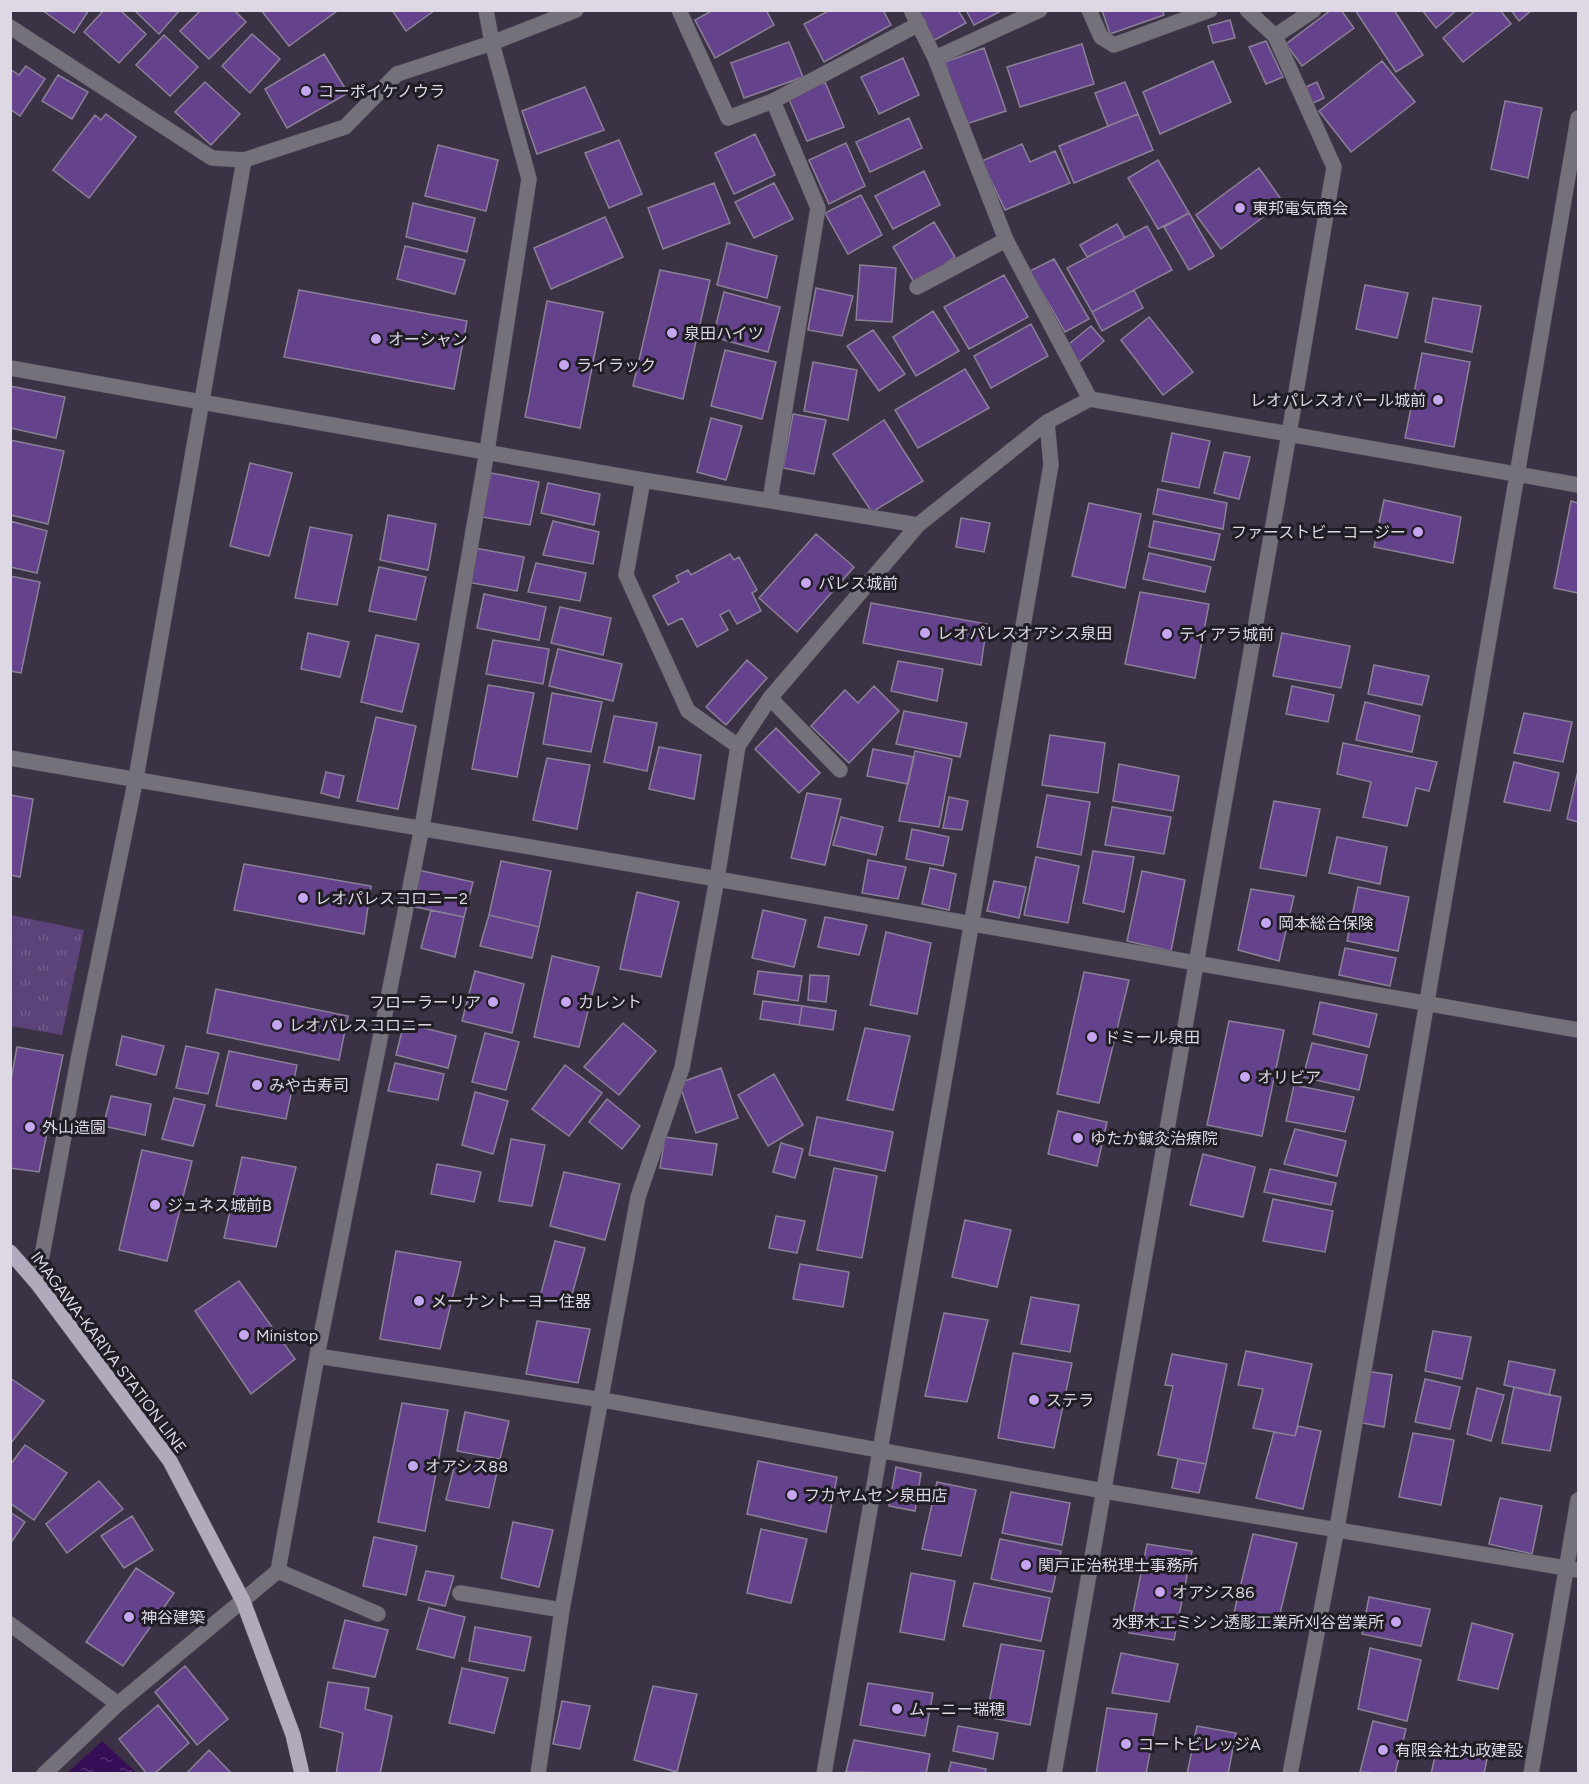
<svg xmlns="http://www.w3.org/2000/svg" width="1589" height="1784" viewBox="0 0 1589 1784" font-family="Figtree,'Noto Sans JP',sans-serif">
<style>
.grass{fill:url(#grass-tufts)}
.water{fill:url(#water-ripples)}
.building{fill:#65428c;stroke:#8a8196;stroke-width:1.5}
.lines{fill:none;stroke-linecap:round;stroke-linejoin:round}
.minor-casing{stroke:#585162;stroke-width:16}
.major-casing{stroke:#585162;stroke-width:16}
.minor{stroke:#75717a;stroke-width:15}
.major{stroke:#b1a9bc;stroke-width:15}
.poi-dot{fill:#c6a6f0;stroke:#201d25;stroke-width:2}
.labels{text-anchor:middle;stroke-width:6;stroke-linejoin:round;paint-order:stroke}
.poi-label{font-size:16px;fill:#ddd8e4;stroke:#201d25;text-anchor:start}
.street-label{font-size:16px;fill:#ddd8e4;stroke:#201d25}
</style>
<defs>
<pattern id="grass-tufts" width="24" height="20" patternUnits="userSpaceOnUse" patternTransform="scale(1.5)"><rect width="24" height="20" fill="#5b4279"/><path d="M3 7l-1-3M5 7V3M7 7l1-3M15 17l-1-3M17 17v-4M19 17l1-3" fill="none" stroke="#725d8c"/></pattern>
<pattern id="water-ripples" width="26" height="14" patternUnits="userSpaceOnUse" patternTransform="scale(1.5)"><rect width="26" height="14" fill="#360e57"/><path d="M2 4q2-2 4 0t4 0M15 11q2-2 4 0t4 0" fill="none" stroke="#53306f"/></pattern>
</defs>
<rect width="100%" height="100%" fill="#3b3345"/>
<path class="grass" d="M11 915 84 930 62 1035 11 1026Z"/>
<path class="water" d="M102 1741 137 1773H67Z"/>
<path class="building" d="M42 10H89L74 33Z
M104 10H120L146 34 119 63 84 32Z
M134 10H180L159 34Z
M201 10H234L246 22 209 59 180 31Z
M261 10H337V11L289 46Z
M392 10H435L406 31Z
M713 10H766L774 25 715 58 695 20Z
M830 10H883L891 25 824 62 804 24Z
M912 10H958L966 23 929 43Z
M966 10H1003L974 25Z
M1102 10H1162L1164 15 1110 34Z
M1331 10H1341L1354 28 1302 66 1286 44Z
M1355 10H1394L1423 55 1396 72Z
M1422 10H1457L1436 28Z
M1476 10H1500L1511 24 1463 62 1443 38Z
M1511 10H1532L1519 21Z
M1230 20 1235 38 1213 43 1208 26Z
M252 34 280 59 250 93 222 66Z
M164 35 198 67 170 96 136 65Z
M1266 41 1283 77 1266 84 1249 47Z
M789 42 803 77 744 98 731 63Z
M1082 44 1094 84 1020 107 1007 67Z
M984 48 1006 111 966 124 945 62Z
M324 54 348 93 287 128 265 89Z
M903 58 919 95 879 114 861 77Z
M1213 61 1231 102 1160 134 1143 92Z
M1382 61 1415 102 1351 152 1319 111Z
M26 66 45 79 20 116 10 109V69L19 75Z
M58 75 88 92 72 119 42 101Z
M205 82 240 114 211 145 175 112Z
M825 82 844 127 807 141 788 97Z
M1125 82 1138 114 1108 126 1095 93Z
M1317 82 1324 98 1313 103 1306 87Z
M585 87 604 130 537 154 522 111Z
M1505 101 1542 108 1528 178 1491 169Z
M106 114 136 137 89 198 53 170 95 115 101 120Z
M1138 114 1153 150 1074 183 1059 146Z
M909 118 922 148 870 172 856 142Z
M755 134 775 175 734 194 715 153Z
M619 140 642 194 609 208 585 153Z
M846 143 865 186 829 204 809 160Z
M1022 144 1030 162 1055 151 1070 183 1005 210 982 161Z
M438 145 498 160 486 211 425 196Z
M1158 160 1189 213 1158 229 1128 178Z
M1259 168 1283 202 1221 249 1196 215Z
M924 171 940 205 893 229 875 196Z
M714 183 730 223 663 249 648 208Z
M774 183 793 219 754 238 735 202Z
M861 195 882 235 848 254 825 213Z
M413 203 475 218 467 252 406 237Z
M1189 213 1214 256 1189 270 1164 227Z
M605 217 623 257 551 289 534 248Z
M934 222 955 257 915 284 893 247Z
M1117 224 1125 238 1087 257 1080 245Z
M1147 226 1172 270 1092 312 1067 268Z
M727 243 777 256 767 298 717 285Z
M405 246 465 260 455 294 397 279Z
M1054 259 1089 319 1065 332 1030 271Z
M860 265 896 268 892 322 856 320Z
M660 270 710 280 683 399 633 386Z
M1004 275 1028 317 969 349 944 307Z
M1365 285 1408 293 1397 338 1356 329Z
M816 288 853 296 842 336 808 330Z
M299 290 467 321 454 389 284 357Z
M1134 290 1143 308 1102 331 1092 312Z
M724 292 780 307 768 352 713 337Z
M1433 298 1481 306 1472 352 1425 342Z
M547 301 603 312 580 428 525 417Z
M933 311 959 351 916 376 893 337Z
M1149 317 1193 372 1163 395 1121 340Z
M1031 324 1048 356 991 388 974 356Z
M1091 326 1104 341 1077 364 1064 348Z
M873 330 905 374 879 391 847 346Z
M725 350 776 362 762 419 711 406Z
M1422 353 1470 362 1454 447 1405 438Z
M813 362 857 370 848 420 804 411Z
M965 369 989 408 918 448 895 410Z
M10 386 65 397 56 438 10 428Z
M793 414 826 420 814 474 783 468Z
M711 418 742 426 726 480 697 472Z
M884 420 923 481 872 512 833 454Z
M1172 433 1210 441 1199 488 1162 481Z
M10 440 64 451 48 524 10 515Z
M1224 452 1250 457 1239 499 1214 493Z
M250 463 292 473 269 556 230 546Z
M491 473 539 482 530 525 482 517Z
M548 483 600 494 594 525 541 513Z
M1158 489 1227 503 1223 529 1153 514Z
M1384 500 1461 517 1453 563 1374 547Z
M1571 501 1578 503V593L1554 588Z
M1089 503 1141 514 1125 588 1072 576Z
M388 515 436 524 428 570 380 560Z
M961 518 990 523 984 552 956 547Z
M10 521 47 531 37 573 10 567Z
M553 521 599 532 593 564 543 555Z
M1154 521 1220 534 1214 560 1149 547Z
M310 527 352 535 337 605 295 598Z
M816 534 854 567 797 632 759 598Z
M475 548 524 557 517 591 467 582Z
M1149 553 1211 567 1205 592 1143 579Z
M730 554 734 560 739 557 757 590 752 593 761 611 737 624 729 610 720 615 728 630 697 647 682 618 668 625 653 596 679 582 676 576 688 570 691 575Z
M536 563 586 573 580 601 528 592Z
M379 567 426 577 416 620 369 611Z
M10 576 40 582 21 673 10 671Z
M1140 592 1209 604 1195 678 1125 664Z
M484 594 546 607 539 640 477 628Z
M871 603 987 624 981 665 863 643Z
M560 607 611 618 603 655 551 643Z
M308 633 349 642 340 677 301 669Z
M1282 633 1350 646 1341 688 1273 676Z
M376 635 419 644 402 712 361 702Z
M493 640 549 649 543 684 486 674Z
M558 649 622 664 613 701 549 686Z
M747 660 767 678 726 725 706 707Z
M898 661 943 669 937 701 891 691Z
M1374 665 1429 676 1422 705 1368 694Z
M488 685 534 693 517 777 472 769Z
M874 686 899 711 849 763 811 726 845 690 858 703Z
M1292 686 1334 695 1328 722 1286 714Z
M552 693 602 702 591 752 543 744Z
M1365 702 1420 716 1412 752 1356 740Z
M904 711 967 723 960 757 896 744Z
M1524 713 1572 722 1563 762 1514 753Z
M614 716 657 723 647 771 604 762Z
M376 717 416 726 398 809 357 801Z
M776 728 820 773 799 793 755 749Z
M1050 735 1105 743 1098 793 1042 785Z
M1343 743 1437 762 1429 791 1416 788 1407 826 1363 817 1371 782 1337 774Z
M659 747 701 755 694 799 649 789Z
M873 749 914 757 908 784 867 776Z
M915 751 952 759 939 827 899 821Z
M547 758 590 765 577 829 533 820Z
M1514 762 1559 773 1550 811 1504 802Z
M1119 764 1179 776 1173 811 1113 801Z
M1578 771V822L1567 819Z
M326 772 344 776 339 798 321 793Z
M807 793 841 799 825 865 791 858Z
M10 795 33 799 20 877 10 875Z
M1047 795 1090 802 1081 855 1037 847Z
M949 797 968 801 962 830 943 828Z
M1274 801 1320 809 1306 876 1260 868Z
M1112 807 1171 817 1164 854 1105 845Z
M841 817 883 827 876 855 833 845Z
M912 829 949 837 943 866 906 859Z
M1337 837 1387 847 1380 884 1329 873Z
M1093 851 1134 857 1124 912 1083 903Z
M1036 857 1079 866 1068 923 1024 915Z
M868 860 906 867 898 899 862 893Z
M501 861 551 871 539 927 489 915Z
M244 864 371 886 364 934 234 910Z
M930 868 956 874 949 910 922 904Z
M418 870 473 882 464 917 410 906Z
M1142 871 1185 880 1171 951 1127 941Z
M994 881 1026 887 1019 918 987 911Z
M1358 887 1409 897 1398 951 1347 941Z
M1251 889 1294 896 1279 961 1238 950Z
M637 892 679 902 661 977 620 969Z
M431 910 464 917 455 957 421 948Z
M763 910 806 920 794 967 752 958Z
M489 915 539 927 532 958 480 946Z
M825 917 867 925 859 955 818 947Z
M886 932 931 943 917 1014 870 1005Z
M1345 948 1396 958 1390 986 1339 975Z
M552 956 599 967 579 1047 534 1037Z
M475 971 524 984 512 1033 462 1021Z
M758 971 802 976 798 1001 754 994Z
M1084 972 1129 980 1099 1103 1057 1094Z
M810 975 829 976 826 1002 808 1000Z
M216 989 348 1016 339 1060 207 1033Z
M763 1001 802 1006 799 1025 760 1019Z
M1320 1002 1377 1014 1369 1047 1313 1034Z
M802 1006 836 1011 833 1030 799 1025Z
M1229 1021 1284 1030 1262 1136 1207 1125Z
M404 1023 456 1036 448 1068 396 1055Z
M623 1023 656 1051 619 1095 584 1067Z
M865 1028 910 1036 893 1110 847 1100Z
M485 1033 519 1042 506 1090 472 1082Z
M122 1036 164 1046 156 1075 116 1065Z
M1312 1043 1367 1055 1359 1090 1303 1077Z
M186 1046 219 1053 208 1094 176 1088Z
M17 1047 63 1055 39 1172 10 1168V1085Z
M229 1051 297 1065 286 1119 216 1106Z
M395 1063 444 1074 438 1100 388 1091Z
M565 1065 602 1093 569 1136 532 1109Z
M721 1068 738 1118 696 1133 679 1083Z
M774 1074 803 1125 768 1146 738 1095Z
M1294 1085 1354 1097 1345 1132 1286 1121Z
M475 1092 508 1101 493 1154 462 1145Z
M111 1096 151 1104 145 1135 103 1126Z
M174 1098 205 1105 193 1146 162 1139Z
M607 1099 640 1126 622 1149 589 1122Z
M1058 1111 1107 1122 1097 1166 1048 1154Z
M817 1117 893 1132 885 1171 809 1155Z
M1295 1129 1346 1141 1337 1176 1284 1164Z
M665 1137 717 1144 712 1175 660 1168Z
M511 1139 545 1145 532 1206 499 1201Z
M781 1143 803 1149 795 1178 773 1172Z
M142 1150 192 1161 167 1261 119 1250Z
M1203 1154 1255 1167 1243 1217 1190 1205Z
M242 1157 296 1167 276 1247 224 1238Z
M437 1164 481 1172 474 1202 431 1194Z
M834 1168 877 1176 862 1258 817 1250Z
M1270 1169 1336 1183 1331 1205 1264 1192Z
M564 1172 620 1184 605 1240 550 1226Z
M1273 1199 1333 1211 1325 1252 1263 1241Z
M776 1216 805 1221 797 1253 769 1248Z
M965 1220 1011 1230 997 1287 952 1277Z
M555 1241 585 1248 569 1305 540 1297Z
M396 1251 461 1262 440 1349 380 1339Z
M800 1264 849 1272 843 1307 793 1299Z
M239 1281 295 1359 251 1394 195 1311Z
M1031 1297 1079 1305 1070 1352 1021 1344Z
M944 1313 988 1320 967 1402 925 1396Z
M537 1321 590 1329 578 1383 526 1374Z
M1433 1331 1471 1337 1462 1379 1425 1371Z
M1246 1351 1312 1364 1295 1436 1253 1428 1263 1389 1238 1385Z
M1013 1353 1072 1363 1054 1448 998 1438Z
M1172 1354 1227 1364 1206 1464 1158 1455 1173 1386 1165 1385Z
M1509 1361 1555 1370 1549 1395 1504 1385Z
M1366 1371 1392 1375 1384 1427 1357 1422Z
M10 1378 44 1401 10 1444Z
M1425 1379 1460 1387 1450 1429 1415 1422Z
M1514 1387 1561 1397 1550 1451 1502 1443Z
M1477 1388 1504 1395 1491 1441 1467 1434Z
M402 1403 448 1410 425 1531 378 1522Z
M465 1412 509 1421 500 1459 457 1451Z
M1298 1426 1321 1431 1303 1509 1256 1498 1274 1432 1295 1436Z
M1413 1433 1454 1440 1441 1505 1399 1497Z
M25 1445 67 1473 34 1520 10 1503V1465Z
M456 1459 498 1467 489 1508 446 1500Z
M1178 1459 1206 1464 1199 1493 1172 1488Z
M758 1461 837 1477 826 1532 747 1514Z
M896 1467 921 1473 915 1511 889 1506Z
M99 1481 123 1509 67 1553 46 1524Z
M937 1482 976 1490 961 1556 922 1549Z
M1011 1492 1070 1503 1062 1545 1002 1533Z
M1500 1498 1542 1506 1532 1554 1489 1544Z
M10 1512 25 1522 10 1544Z
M132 1516 153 1550 124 1568 101 1536Z
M513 1522 553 1530 539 1587 501 1578Z
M761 1529 807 1539 791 1603 747 1593Z
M1253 1534 1297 1543 1276 1630 1232 1621Z
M374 1537 417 1546 406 1595 363 1586Z
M1000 1539 1061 1551 1052 1592 991 1579Z
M1147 1544 1192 1551 1174 1640 1129 1633Z
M136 1568 174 1593 123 1666 86 1642Z
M426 1571 454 1576 445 1606 418 1600Z
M911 1573 955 1581 944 1640 900 1632Z
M974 1583 1050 1598 1041 1641 963 1626Z
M1369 1597 1430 1609 1421 1646 1362 1634Z
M429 1608 465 1617 454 1658 417 1649Z
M345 1620 388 1630 375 1677 333 1668Z
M1472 1623 1513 1634 1498 1689 1458 1680Z
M475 1627 531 1637 524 1671 469 1661Z
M1001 1644 1044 1651 1030 1725 986 1717Z
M1370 1648 1421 1660 1407 1721 1358 1709Z
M1121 1653 1178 1664 1169 1702 1112 1693Z
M185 1666 228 1719 197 1745 155 1692Z
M462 1668 508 1678 494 1733 449 1723Z
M328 1682 369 1688 365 1709 392 1716 380 1774H336L343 1733 320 1727Z
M868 1683 933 1693 925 1736 860 1725Z
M653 1686 697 1694 677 1772 634 1760Z
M562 1701 590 1706 580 1749 553 1744Z
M158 1705 189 1743 154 1774H147L119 1739Z
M1107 1708 1157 1714 1146 1774H1096Z
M1373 1721 1406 1729 1395 1774 1360 1772Z
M958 1726 998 1733 993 1759 953 1751Z
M1197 1726 1236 1733 1228 1774H1187Z
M854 1740 930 1754 926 1774 846 1772Z
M1437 1747 1487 1759 1484 1774H1431Z
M209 1750 232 1774H186Z
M951 1762 986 1769 985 1774H948Z"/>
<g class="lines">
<defs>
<path id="minor" d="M486 10 492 43 576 10
M679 10 728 118 773 101 818 208 770 500
M911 10 935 58 1006 240 1090 399 1289 434 1334 167 1275 36 1247 10
M1089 10 1101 37 1114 45 1210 10
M10 27 212 158 244 160
M1275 36 1314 10
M935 58 1040 10
M773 101 919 24
M917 287 1006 240
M10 368 643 480 918 525 1047 422
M643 480 626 575 688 711 738 746
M770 698 840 770
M10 758 717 879 738 746 770 698 918 525
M37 1283 78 1060 136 778 244 160 345 127 397 74 492 43 529 179 487 451 422 827 317 1356 278 1571 118 1704 44 1774
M317 1356 603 1400 1104 1491 1578 1570
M278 1571 378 1614
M460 1593 562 1610
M10 1624 118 1704
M538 1774 562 1610 638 1197 682 1068 717 879 1578 1030
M824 1774 1051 465 1047 422 1090 399
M1054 1774 1289 434 1578 485
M1290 1774 1337 1528 1578 118
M1531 1774 1578 1500"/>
<path id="major" d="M10 1252 37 1283 170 1461 243 1601 293 1735 302 1774"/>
</defs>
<use href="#minor" class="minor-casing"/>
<use href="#major" class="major-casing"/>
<use href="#minor" class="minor"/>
<use href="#major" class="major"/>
</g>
<g class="poi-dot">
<circle cx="306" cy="91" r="6"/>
<circle cx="1240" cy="208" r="6"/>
<circle cx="672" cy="333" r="6"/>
<circle cx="376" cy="339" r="6"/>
<circle cx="564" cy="365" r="6"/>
<circle cx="1438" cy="400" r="6"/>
<circle cx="1418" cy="532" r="6"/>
<circle cx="806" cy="583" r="6"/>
<circle cx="925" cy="633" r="6"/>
<circle cx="1167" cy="634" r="6"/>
<circle cx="303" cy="898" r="6"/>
<circle cx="1266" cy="923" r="6"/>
<circle cx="493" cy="1002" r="6"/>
<circle cx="566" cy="1002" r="6"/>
<circle cx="277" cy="1025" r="6"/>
<circle cx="1092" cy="1037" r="6"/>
<circle cx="1245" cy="1077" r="6"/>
<circle cx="257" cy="1085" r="6"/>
<circle cx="30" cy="1127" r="6"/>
<circle cx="1078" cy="1138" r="6"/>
<circle cx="155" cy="1205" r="6"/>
<circle cx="419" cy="1301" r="6"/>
<circle cx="244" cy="1335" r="6"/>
<circle cx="1034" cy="1400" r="6"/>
<circle cx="413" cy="1466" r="6"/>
<circle cx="792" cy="1495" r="6"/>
<circle cx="1026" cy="1565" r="6"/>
<circle cx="1160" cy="1592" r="6"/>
<circle cx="129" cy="1617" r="6"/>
<circle cx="1396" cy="1622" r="6"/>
<circle cx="897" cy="1709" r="6"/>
<circle cx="1126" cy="1744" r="6"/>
<circle cx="1383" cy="1750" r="6"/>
</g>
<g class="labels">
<g class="poi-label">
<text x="318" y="97">コーポイケノウラ</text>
<text x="1252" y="214">東邦電気商会</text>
<text x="684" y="339">泉田ハイツ</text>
<text x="388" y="345">オーシャン</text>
<text x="576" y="371">ライラック</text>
<text x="1426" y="406" text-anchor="end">レオパレスオパール城前</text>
<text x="1406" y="538" text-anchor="end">ファーストビーコージー</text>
<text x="818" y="589">パレス城前</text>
<text x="937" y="639">レオパレスオアシス泉田</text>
<text x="1179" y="640">ティアラ城前</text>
<text x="315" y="904">レオパレスコロニー2</text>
<text x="1278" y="929">岡本総合保険</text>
<text x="481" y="1008" text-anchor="end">フローラーリア</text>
<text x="578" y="1008">カレント</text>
<text x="289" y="1031">レオパレスコロニー</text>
<text x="1104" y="1043">ドミール泉田</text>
<text x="1257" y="1083">オリビア</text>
<text x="269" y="1091">みや古寿司</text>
<text x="42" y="1133">外山造園</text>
<text x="1090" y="1144">ゆたか鍼灸治療院</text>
<text x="167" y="1211">ジュネス城前B</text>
<text x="431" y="1307">メーナントーヨー住器</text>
<text x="256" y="1341">Ministop</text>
<text x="1046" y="1406">ステラ</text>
<text x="425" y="1472">オアシス88</text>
<text x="804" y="1501">フカヤムセン泉田店</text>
<text x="1038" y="1571">関戸正治税理士事務所</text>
<text x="1172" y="1598">オアシス86</text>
<text x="141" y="1623">神谷建築</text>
<text x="1384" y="1628" text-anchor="end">水野木工ミシン透彫工業所刈谷営業所</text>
<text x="909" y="1715">ムーニー瑞穂</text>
<text x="1138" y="1750">コートビレッジA</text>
<text x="1395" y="1756">有限会社丸政建設</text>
</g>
<g class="street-label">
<text transform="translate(109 1352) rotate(53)" y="6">IMAGAWA-KARIYA STATION LINE</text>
</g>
</g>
<rect width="1589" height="1784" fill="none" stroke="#ddd8e4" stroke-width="24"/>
</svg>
